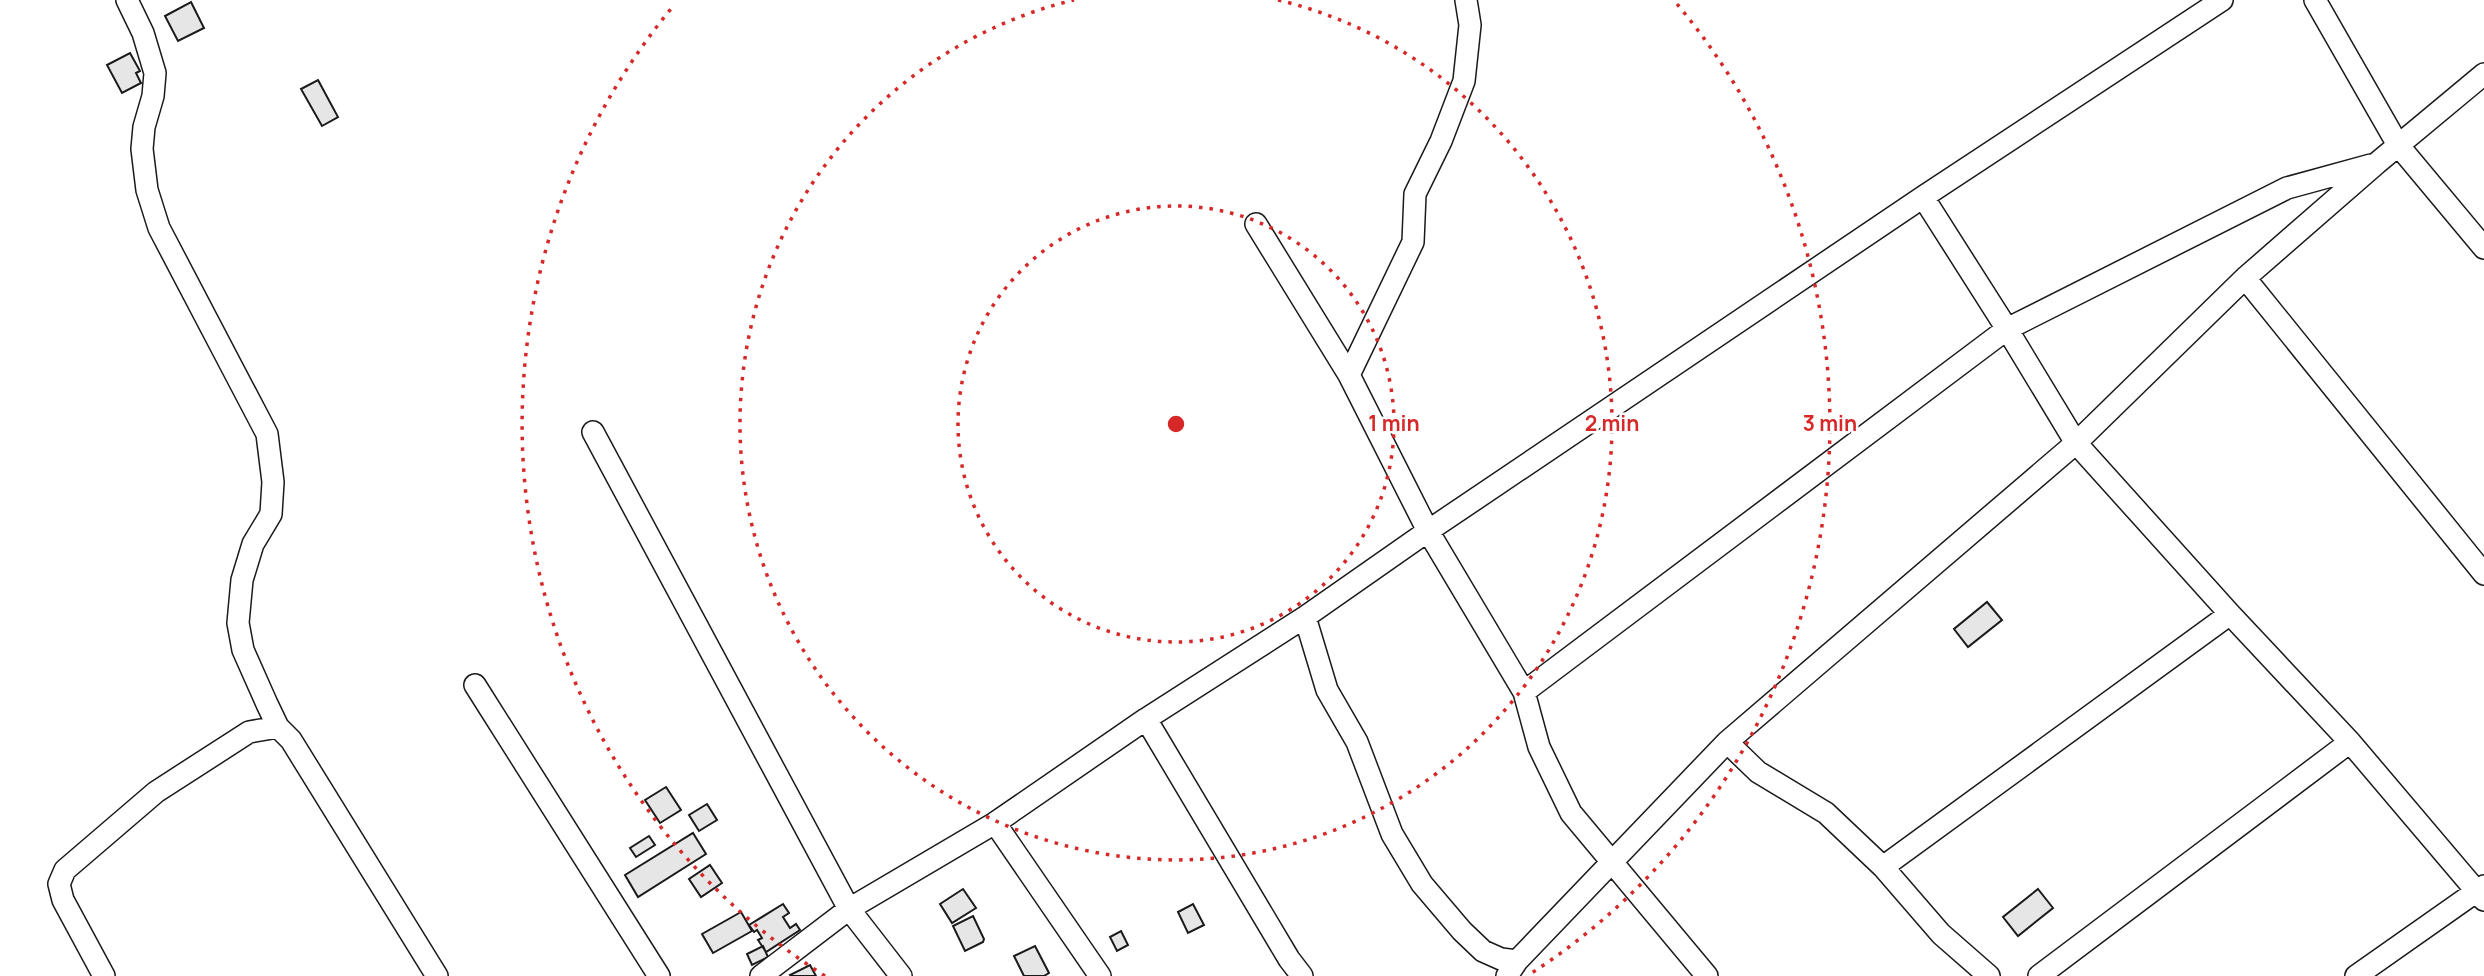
<svg xmlns="http://www.w3.org/2000/svg" width="2484" height="976" font-family="Manrope,sans-serif">
<style>
.building{fill:#e6e6e6;stroke:#1a1a1a;stroke-width:2}
.lines{fill:none;stroke-linecap:round;stroke-linejoin:round}
.minor-casing{stroke:#1a1a1a;stroke-width:24}
.minor{stroke:#fff;stroke-width:21}
.ring{fill:none;stroke:#d62828;stroke-width:3.5;stroke-dasharray:3.5 7}
.centre{fill:#d62828;stroke:#fff;stroke-width:3.5}
.ring-label{font-size:21px;text-anchor:middle;font-weight:bold;fill:#d62828;stroke:#fff;stroke-width:5;stroke-linejoin:round;paint-order:stroke}
</style>
<rect width="100%" height="100%" fill="#fff"/>
<path class="building" d="M191,2l13,26 -26,13 -13,-25z
M130,53l10,18 -4,2 5,10 -19,10 -15,-28z
M318,80l20,37 -16,9 -21,-37z
M1987,602l15,18 -34,27 -14,-18z
M666,787l15,23 -21,13 -15,-23z
M707,804l10,16 -18,11 -10,-16z
M693,833l13,21 -68,43 -13,-22z
M649,836l6,9 -19,12 -6,-9z
M710,865l12,18 -21,14 -12,-18z
M963,889l13,19 -24,15 -12,-19z
M2038,889l15,19 -35,28 -15,-19z
M783,904l6,9 -6,4 7,11 6,-4 4,6 -34,22 -8,-12 4,-2 -5,-8 -3,2 -5,-7z
M1193,904l11,21 -16,8 -10,-21z
M741,912l11,19 -39,22 -11,-19z
M973,916l11,23 -1,3 -18,9 -12,-25z
M1121,931l7,14 -11,6 -7,-14z
M763,946l5,11 -16,8 -5,-11z
M1035,946l14,27 -5,3h-20l-10,-20z
M810,965l6,11h-25l-1,-1z"/>
<g class="lines">
<defs>
<path id="minor" d="M127,0l16,33 12,40 -2,23 -9,31 -2,22 5,41 12,38 108,206 6,48 -2,32 -18,30 -11,36 -4,43 5,27 24,54 11,23 13,13 146,236
M2315,0l83,145 86,103
M2484,74l-107,89 -132,115 -169,165 154,171 120,128 134,158
M1256,224l93,151 79,156 96,161 15,55 32,66 136,163
M2245,278l239,296
M1349,375l64,-133 2,-48 26,-53 23,-60 6,-56 -4,-25
M593,432l256,477 52,67
M1305,617l22,73 30,52 35,92 30,50 40,47 21,20 18,8 16,2
M475,685l184,291
M1524,692l483,-363 280,-141 84,-23
M1146,719l143,240 13,17
M1727,742l31,30 68,41 57,54 58,67 48,42
M995,823l105,153
M1883,867l347,-253
M104,976l-41,-76 -4,-16 6,-14 91,-78 93,-60 29,-5
M761,976l88,-67 146,-86 151,-104 159,-102 123,-86 495,-334 299,-197
M1507,976l10,-15 210,-219 349,-299 -69,-114 -84,-132
M2039,976l311,-234
M2356,976l128,-90"/>
</defs>
<use href="#minor" class="minor-casing"/>
<use href="#minor" class="minor"/>
</g>
<g class="ring">
<circle cx="1176" cy="424" r="218"/>
<path d="M1278 0A436 436 0 1 1 1074 0"/>
<path d="M825 976A654 654 0 0 1 675 4M1677 4A654 654 0 0 1 1527 976"/>
</g>
<circle cx="1176" cy="424" r="10" class="centre"/>
<g class="ring-label">
<text x="1394" y="431">1 min</text>
<text x="1612" y="431">2 min</text>
<text x="1830" y="431">3 min</text>
</g>
</svg>
